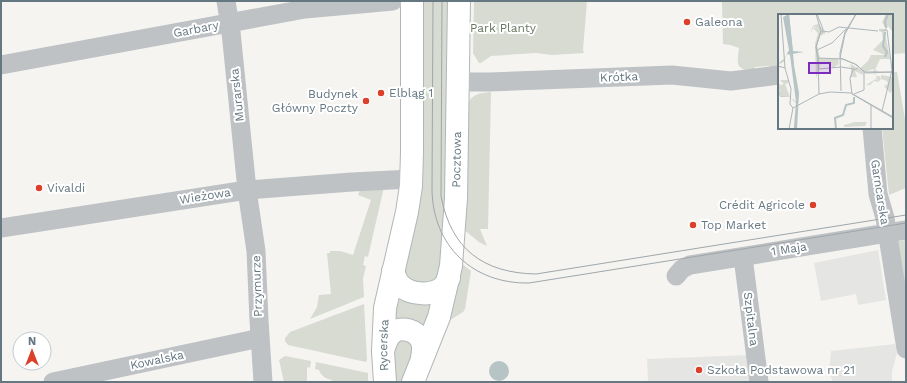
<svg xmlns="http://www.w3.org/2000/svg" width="907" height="383" font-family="'Work Sans',sans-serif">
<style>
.built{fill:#e5e6e4}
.green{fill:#d7dbd2}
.water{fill:#b6c4c6}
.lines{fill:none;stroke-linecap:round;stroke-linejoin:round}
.major-casing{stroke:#b1b6b9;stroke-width:24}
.minor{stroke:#bec2c5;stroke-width:19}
.major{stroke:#fff;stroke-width:22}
.tram{stroke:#9fa6aa;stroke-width:1}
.poi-dot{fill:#db412a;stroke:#fff;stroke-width:1.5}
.labels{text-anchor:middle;stroke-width:4;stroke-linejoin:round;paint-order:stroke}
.poi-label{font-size:12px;fill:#657781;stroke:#fff;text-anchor:start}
.park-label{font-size:12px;fill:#6a7863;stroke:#fff}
.street-label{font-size:12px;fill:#657781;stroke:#fff}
.inset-river{fill:none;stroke:#b6c4c6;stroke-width:2}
.inset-road{fill:none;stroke:#aeb7ba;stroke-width:1}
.view{fill:#7b2cbf;fill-opacity:0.15;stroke:#7b2cbf;stroke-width:2}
.inset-edge{fill:none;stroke:#657781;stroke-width:2}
</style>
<rect width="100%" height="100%" fill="#f5f4f1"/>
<path class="built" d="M878,250l8,50 -28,5 -2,-11 -35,7 -7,-38z
M895,344l2,9 -5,19v10h-59l-4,-10 2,-21z
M748,355l3,27h-103l-1,-23z"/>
<path class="green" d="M419,1h32l-4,215 -8,64 -21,7 -16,-14z
M474,1h113l-4,49 1,3 -32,2 -16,-2 -45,3 -10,7h-2l-6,-10z
M722,1h184v52l-14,1v-39h-113v56l-7,1 -3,-6 -14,1v3c-20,1 -18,-6 -16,-22l-9,-3 -7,-1z
M892,72h5l9,53v63l-17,7 -7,-67h10z
M491,92l-3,137h-8l7,17 -8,-4 -16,-13 4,-125c6,-10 12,-11 24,-12z
M384,187l-16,70 -3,-1 -2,9 3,1 -3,13 1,18 -54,22 7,-12 2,-12 12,-1 -4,-41h3v-2h10l13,4 18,-55 -13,-5 2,-5z
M906,240v57l-11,-55z
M461,263l10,8 -6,38 -2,3 -16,10z
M397,293l36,6 -8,31 -30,-4z
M364,304l3,56 -1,2 -78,-17 -3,-4v-3l5,-6z
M400,334l14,13 -10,35h-11l-1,-34z
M285,356l26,5 -1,7 -3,-1v14l-23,1 -5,-22z
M316,362l52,11v9h-36v-2c-6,-1 -11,-4 -13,-10l-4,-1z"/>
<path class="water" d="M489 371a10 10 0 1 1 20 0a10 10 0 1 1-20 0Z"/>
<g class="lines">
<defs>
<g id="major">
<path d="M393,271c2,6 3,10 7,14 10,10 34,12 44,1 2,-2 3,-5 5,-8"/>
<path d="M383,351c2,-6 3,-12 8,-17 9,-9 27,-4 31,8 2,5 1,10 0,16"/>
<path id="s1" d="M385,382l-2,-31 2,-43 22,-96 4,-26 1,-34v-151"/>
<path id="s2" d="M413,382l26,-65 12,-51 5,-68 3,-197"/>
</g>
</defs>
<use href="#major" class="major-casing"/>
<path class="minor" d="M226,1l5,31 16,158 9,61 3,69 4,62
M1,65l304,-56 88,-8
M458,82h31l183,-7 59,6 48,-6
M872,128l6,66 7,24 21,131
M1,228l246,-38 105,-8 59,-3
M743,257l16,125
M676,276l6,-7 8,-4 216,-35
M53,382l207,-44"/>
<use href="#major" class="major"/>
<path class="tram" d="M433,1l-1,189c1,56 41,94 97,93l377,-60
M442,1l-1,195c10,53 42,77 95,78l370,-59"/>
</g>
<g class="poi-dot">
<circle cx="687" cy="22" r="4"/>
<circle cx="381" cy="93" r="4"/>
<circle cx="366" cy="101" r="4"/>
<circle cx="39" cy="188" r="4"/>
<circle cx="813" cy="205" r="4"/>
<circle cx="693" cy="225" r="4"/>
<circle cx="699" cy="370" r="4"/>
</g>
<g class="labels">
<g class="poi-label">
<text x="695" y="26">Galeona</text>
<text x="389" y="97">Elbląg 1</text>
<text x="358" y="98" text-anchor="end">Budynek<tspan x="358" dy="14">Główny Poczty</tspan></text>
<text x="47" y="192">Vivaldi</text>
<text x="805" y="209" text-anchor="end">Crédit Agricole</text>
<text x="701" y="229">Top Market</text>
<text x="707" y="374">Szkoła Podstawowa nr 21</text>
</g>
<g class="park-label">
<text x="503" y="32">Park Planty</text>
</g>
<g class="street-label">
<text transform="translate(196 29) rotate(-11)" y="4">Garbary</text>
<text transform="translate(619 77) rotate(-2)" y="4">Krótka</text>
<text transform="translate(237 95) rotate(-96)" y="4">Murarska</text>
<text dy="4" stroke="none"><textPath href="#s2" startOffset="229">Pocztowa</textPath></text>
<text transform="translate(880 192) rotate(81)" y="4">Garncarska</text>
<text transform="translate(205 196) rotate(-9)" y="4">Wieżowa</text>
<text transform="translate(789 249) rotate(-9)" y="4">1 Maja</text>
<text transform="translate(257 286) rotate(-92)" y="4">Przymurze</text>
<text transform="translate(751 319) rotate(83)" y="4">Szpitalna</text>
<text dy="4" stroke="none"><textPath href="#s1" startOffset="37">Rycerska</textPath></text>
<text transform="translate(157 360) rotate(-12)" y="4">Kowalska</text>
</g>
</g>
<g transform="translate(778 14)">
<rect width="115" height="115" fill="#f5f4f1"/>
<path d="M108,0h7v18l-5,-6 -3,6 5,27h-10l-5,11 4,1 -4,1 1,4h3l2,3v-4l11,2v-5h1v18l-3,3 -6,-7h3l-3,-1 4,-1 -1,-3 -6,-2 -3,3 -4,-1 -4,4h-4l8,-5h4l-4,-1 3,-1 -3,-6 -10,1 10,-2 -1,-2 -11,4h1v2l-8,-4 2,6h-6v-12l-1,2h-1l2,-3 8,5 9,-8 3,-6h14l-12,-5 10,-10 -1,-8h-3l7,-3 -4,-7zM39,8l9,11 -6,3 -3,8 3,14h18l1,6 -6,4 -2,-2 -1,2v-3l-7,-3 -3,3 -4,14 -1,-35 3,-11 -5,-5 -2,6 1,-7 8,2 -8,-3 6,-2zM2,66h8l1,3 -4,1 5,13 -10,-1 -2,-15 2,4 4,-1zM77,108h12l-2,4 -21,1v-2z" fill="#d7dbd2"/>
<path d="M11,0l4,37 11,1 -12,2 7,39 -2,36h-3v-3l2,-23 -6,-6h-9l-2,-2 -1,-9 2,10 10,1 6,5 -6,-47 -3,-1 -4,8 -5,2 6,-5 5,-9 -6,-33z" fill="#b6c4c6"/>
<path class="inset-river" d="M10,0l5,50M108,14l-1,-6 3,-8M107,18l-2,14 4,6 -2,5M58,115l-1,-11 8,-3 3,-10 8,-2v-6"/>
<path class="inset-road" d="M3,0l4,54M38,0l5,17 -5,16 3,22 22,-2 13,2M39,0l6,15 -1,4M78,0l-11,20 -5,24 15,6 11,9 27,-1M101,16h8l5,40 -10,41M45,17l6,1 10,-5 39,4M39,36l15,-7 14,-14M40,44l25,1 14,6 7,7M0,52l7,2 6,21 -1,15 3,4M80,54l-5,2 -3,8 2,16 41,24M63,77l-1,-38 5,-21 11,-18M41,80l-1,-38 -2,-9 5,-16M76,80l10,-4v-18h29M93,91v24M11,115l4,-21 26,-14 11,-2 21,1 42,24"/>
<path class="view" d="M31,49h21v10h-21z"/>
<rect width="115" height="115" class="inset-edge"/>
</g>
<rect width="907" height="383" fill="none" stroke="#657781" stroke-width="4"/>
<g transform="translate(32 351)"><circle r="19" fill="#ffffff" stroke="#c1c9cd"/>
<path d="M0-3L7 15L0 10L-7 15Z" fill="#db412a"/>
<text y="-6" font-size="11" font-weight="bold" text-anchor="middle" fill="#657781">N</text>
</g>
</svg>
